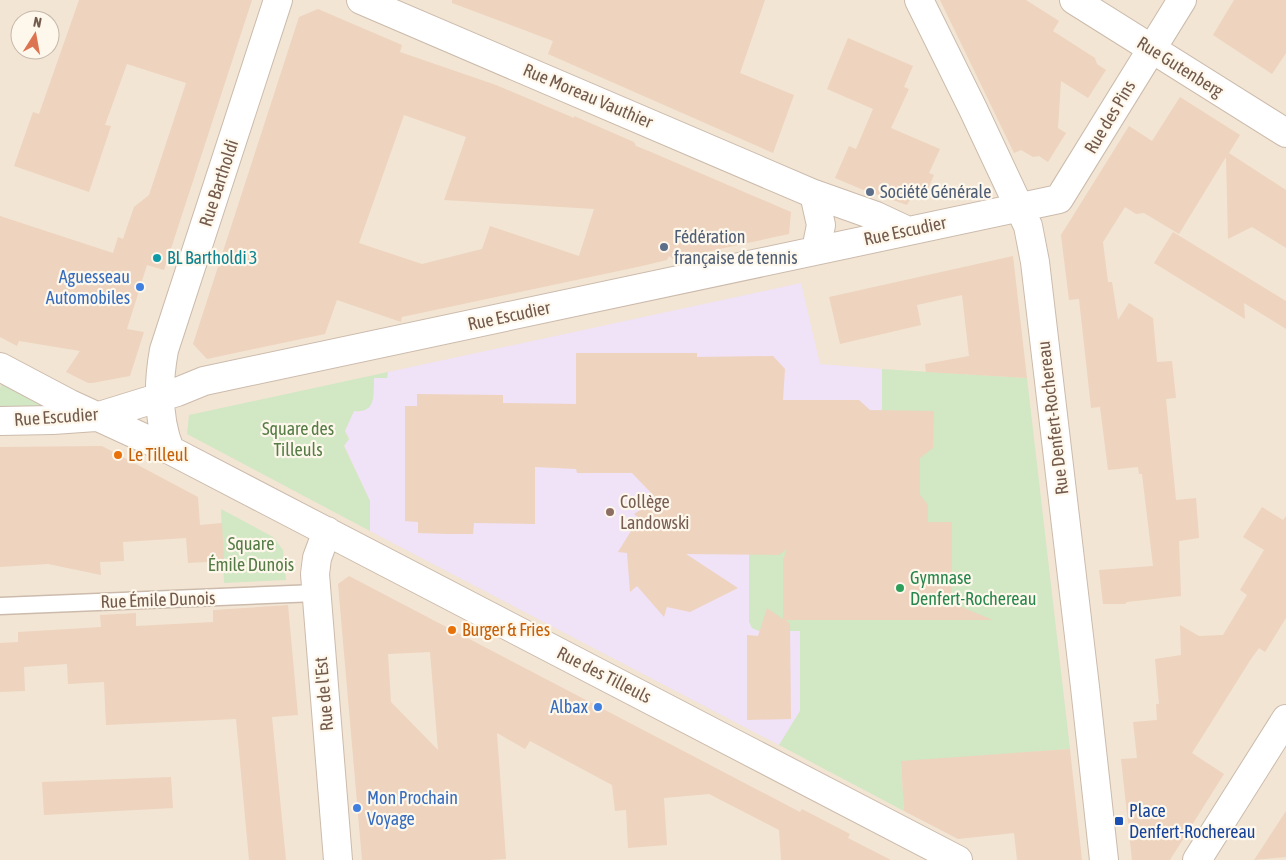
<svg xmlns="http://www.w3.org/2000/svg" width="1286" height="860" font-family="'Asap Condensed',sans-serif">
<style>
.residential{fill:#f2e5d4;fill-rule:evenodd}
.education{fill:#f0e2f7}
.green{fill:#d2e7c4}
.building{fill:#eed3be;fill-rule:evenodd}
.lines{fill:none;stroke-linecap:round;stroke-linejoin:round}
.lane-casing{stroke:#ccbbac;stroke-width:19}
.street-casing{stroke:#ccbbac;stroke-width:30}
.lane{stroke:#fff;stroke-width:16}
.street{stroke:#fff;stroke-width:28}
.service-dot{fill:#5c6f8a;stroke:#fef7eb;stroke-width:2}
.culture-dot{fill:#0f9aa8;stroke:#fef7eb;stroke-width:2}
.shop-dot{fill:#3f7fe0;stroke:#fef7eb;stroke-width:2}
.food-dot{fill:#e8710a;stroke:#fef7eb;stroke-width:2}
.education-dot{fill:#8d6e63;stroke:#fef7eb;stroke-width:2}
.leisure-dot{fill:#2e9e5b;stroke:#fef7eb;stroke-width:2}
.transit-dot{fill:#1a4fb4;stroke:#fef7eb;stroke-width:2}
.labels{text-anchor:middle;stroke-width:4.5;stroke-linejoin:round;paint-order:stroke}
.street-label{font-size:18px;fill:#725a4c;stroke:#fef7eb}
.service-label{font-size:18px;fill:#4e5e75;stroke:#fef7eb;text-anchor:start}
.culture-label{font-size:18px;fill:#0d838f;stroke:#fef7eb;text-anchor:start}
.shop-label{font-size:18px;fill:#366cbe;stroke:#fef7eb;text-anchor:end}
.park-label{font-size:18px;fill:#557c47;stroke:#fef7eb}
.food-label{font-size:18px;fill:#c56008;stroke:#fef7eb;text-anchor:start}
.education-label{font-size:18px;fill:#785e54;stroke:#fef7eb;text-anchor:start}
.leisure-label{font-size:18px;fill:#27864d;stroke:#fef7eb;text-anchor:start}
.transit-label{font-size:18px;fill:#164399;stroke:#fef7eb;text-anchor:start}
</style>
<rect width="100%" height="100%" fill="#fbf3e5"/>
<path class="residential" d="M0,0h1286v860h-1286zM20,20h30v30h-30z"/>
<path class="education" d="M801,283l19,81 62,5v41l-123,221h41v80l-21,34 -409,-214v-30l-26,-56 5,-6 -1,-3 -4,-5 10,-20 5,1 14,-13 1,-21h13l1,-6z"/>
<path class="green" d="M882,369l145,9 43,371 -169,13 3,49 -125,-66 21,-34v-80h-41l-7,-3 -3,-6v-67l133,-145z
M388,372l-1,6h-13c-1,17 3,35 -20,33l-9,20 4,8 -5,7 26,55v30l-183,-97 2,-19z
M2,380l50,27 -52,-1v-17z
M221,509l52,28 10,13 3,30 -62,3z"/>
<path class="building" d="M79,0h173l-88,270 -17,-5 -20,64 17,3 -14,44 -38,7h-4l-22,-11 14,-21 -61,-10 -2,5 -17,-9v-121l113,37 5,-16 5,2 11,-32 15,-12 37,-112 -59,-19 -22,61 6,1 -22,66 -75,-26 19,-54 6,2z
M452,0h313l-25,73 54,22 -21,58 -225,-99 5,-13 -101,-38z
M940,0h86l33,21 -6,10 42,27 2,6 9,6 -18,28 -27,-17 -3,47 8,5 -18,29 -9,-6 -6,1 -12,-7 -7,3z
M1234,0h52v53l-14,21 -59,-39z
M318,9l84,36 -2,7 96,33 78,33v-2l60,26 2,4 15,6 140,60 -2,22 -116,25 -4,-3 -2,4 -25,6 -240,51 -1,5 -64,-22 -12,34 -118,25 -14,-15 106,-327zM404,115l62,22 -22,63 150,9 -15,47 -89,-30 -8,23 -60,15 -63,-21z
M848,38l65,28 -9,21 5,2 -18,39 49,21 -11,24 5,2 -11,25 -11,-4 -5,9 -46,-16 -26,-11 14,-32 7,3 17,-40 -46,-20z
M1180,97l60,38 -11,18 57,37v58l-34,-21 -24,12 -2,-82 -47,77 -35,-21 -8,1 -11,-7 -22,35 5,40h4l6,38 11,-17 24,15 4,44 15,-1 4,37 -10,1 10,101 20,-2 3,40 -20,3 2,55 -54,6 -2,2h-22l-4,-34 54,-4 -11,-92h-3l-1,-7 -30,3 -8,-63 -9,1 -12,-109 -10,1 -8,-65 68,-109 23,15z
M1173,232l113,69v28l-42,-26 1,16 -91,-56z
M1013,256l14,122 -101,-6 -1,-8 44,-8 -7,-61 -45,10 4,20 -81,19 -11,-47z
M576,353h121v4l76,-1 12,13 -2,31h76l11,10 64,1 -1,37 -13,10v37l8,10v17h24v81l41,17h-207l4,4 1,95 -44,1v-85l11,1 9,-28 16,11v-59l4,-11 -8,6 -93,-1 52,34 -48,24 -23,-5 -3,10 -27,-31 -7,6 -3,-39 -9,-1 21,-34 -5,-4 23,-15 -25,-26h-55l-1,-4 -41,-2v57l-61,-1 -1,11h-25l-30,-1v-11l-13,-1v-115h12v-12l86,1v8l73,1z
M102,446l96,51 2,28 22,-2 2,38 -36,2 -2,-25 -63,4 1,19 -24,1 1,13 -53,-11 -48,3v-120z
M1262,507l21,13 3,-4v102l-21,34 -6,-4 -8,11 -59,94 32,21 -54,86h-38l-11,-101 16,-1 -4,-36 24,-2 -1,-16h3l-4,-45 26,-4 -1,-30 19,11 24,-1 24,-40 -7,-5 24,-40 -21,-13z
M349,576l451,236 2,-3 48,25 -2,4 43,22h-110l-2,-30 -70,-36 -45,4 3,47 -39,3 -2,-38 -11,1 -3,-26 -82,-44 -5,8 -28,-16 9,126 -17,1h-127l-24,-276zM430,652l8,98 -47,-48 -3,-48z
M288,605l10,110 -26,2 14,143h-37l-13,-141 -130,6 -2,-43 -36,2 -1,-20 -43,3 1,24 -25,1v-49l18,-1v-10l83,-5 -1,-12 36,-2v13l77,-4v-12z
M1070,749l12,111h-65l-3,-27 -56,6 -54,-28 -3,-50z
M171,777l2,31 -129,7 -2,-33z
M1286,811v46l-32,3z"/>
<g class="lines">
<defs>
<path id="lane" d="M0,606l316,-13"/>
<path id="street" d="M361,0l453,194 62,22 30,14
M919,0l54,109 55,117 7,36 50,425 19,173
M1074,0l212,133
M814,194l7,31 -5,25
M0,367l70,37 100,46 788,410
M0,421l53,-1 43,-3 81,-25 27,-11 855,-182 123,-199
M170,450c-13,-32 -12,-67 -6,-100l114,-350
M327,531l-10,27 -2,16 23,286
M1197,860l89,-141"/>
</defs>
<use href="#lane" class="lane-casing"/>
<use href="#street" class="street-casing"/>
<use href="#lane" class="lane"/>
<use href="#street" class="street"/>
</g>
<g class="service-dot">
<circle cx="870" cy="192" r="5"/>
<circle cx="664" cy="247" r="5"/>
</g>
<circle class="culture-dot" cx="157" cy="258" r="5"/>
<g class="shop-dot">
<circle cx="140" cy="287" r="5"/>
<circle cx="598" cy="707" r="5"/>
<circle cx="357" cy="808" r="5"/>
</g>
<g class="food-dot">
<circle cx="118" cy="455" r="5"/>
<circle cx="452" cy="630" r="5"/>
</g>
<circle class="education-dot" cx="610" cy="512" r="5"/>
<circle class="leisure-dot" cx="900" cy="588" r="5"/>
<rect class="transit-dot" x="1114" y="816" width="10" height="10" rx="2.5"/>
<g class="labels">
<g class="street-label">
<text transform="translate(1180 67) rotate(32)" y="6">Rue Gutenberg</text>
<text transform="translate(588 96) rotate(23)" y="6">Rue Moreau Vauthier</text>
<text transform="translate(1110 117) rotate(-59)" y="6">Rue des Pins</text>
<text transform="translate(219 183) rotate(-72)" y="6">Rue Bartholdi</text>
<text transform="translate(905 231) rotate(-12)" y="6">Rue Escudier</text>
<text transform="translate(509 316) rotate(-12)" y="6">Rue Escudier</text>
<text transform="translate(56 417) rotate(-4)" y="6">Rue Escudier</text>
<text transform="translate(1053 418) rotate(-97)" y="6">Rue Denfert-Rochereau</text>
<text transform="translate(158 600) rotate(-2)" y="6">Rue Émile Dunois</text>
<text transform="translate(604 675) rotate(27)" y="6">Rue des Tilleuls</text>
<text transform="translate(324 694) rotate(-95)" y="6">Rue de l'Est</text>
</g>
<g class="service-label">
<text x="880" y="198">Société Générale</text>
<text x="674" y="243">Fédération<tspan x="674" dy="21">française de tennis</tspan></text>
</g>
<g class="culture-label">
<text x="167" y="264">BL Bartholdi 3</text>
</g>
<g class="shop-label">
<text x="130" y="283">Aguesseau<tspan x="130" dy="21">Automobiles</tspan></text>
<text x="588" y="713">Albax</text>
<text x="367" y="804" text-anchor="start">Mon Prochain<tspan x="367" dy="21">Voyage</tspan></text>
</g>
<g class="park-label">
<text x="298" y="435">Square des<tspan x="298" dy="21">Tilleuls</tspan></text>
<text x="251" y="550">Square<tspan x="251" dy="21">Émile Dunois</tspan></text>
</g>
<g class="food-label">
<text x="128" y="461">Le Tilleul</text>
<text x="462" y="636">Burger &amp; Fries</text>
</g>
<g class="education-label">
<text x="620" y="508">Collège<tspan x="620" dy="21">Landowski</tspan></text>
</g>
<g class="leisure-label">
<text x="910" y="584">Gymnase<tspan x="910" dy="21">Denfert-Rochereau</tspan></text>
</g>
<g class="transit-label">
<text x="1129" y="817">Place<tspan x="1129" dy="21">Denfert-Rochereau</tspan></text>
</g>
</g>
<g transform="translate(35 35) rotate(11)"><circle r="24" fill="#fef7eb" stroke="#c6b8ab"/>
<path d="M0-4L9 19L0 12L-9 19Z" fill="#dd7451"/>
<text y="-8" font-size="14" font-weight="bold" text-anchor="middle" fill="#725a4c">N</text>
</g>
</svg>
